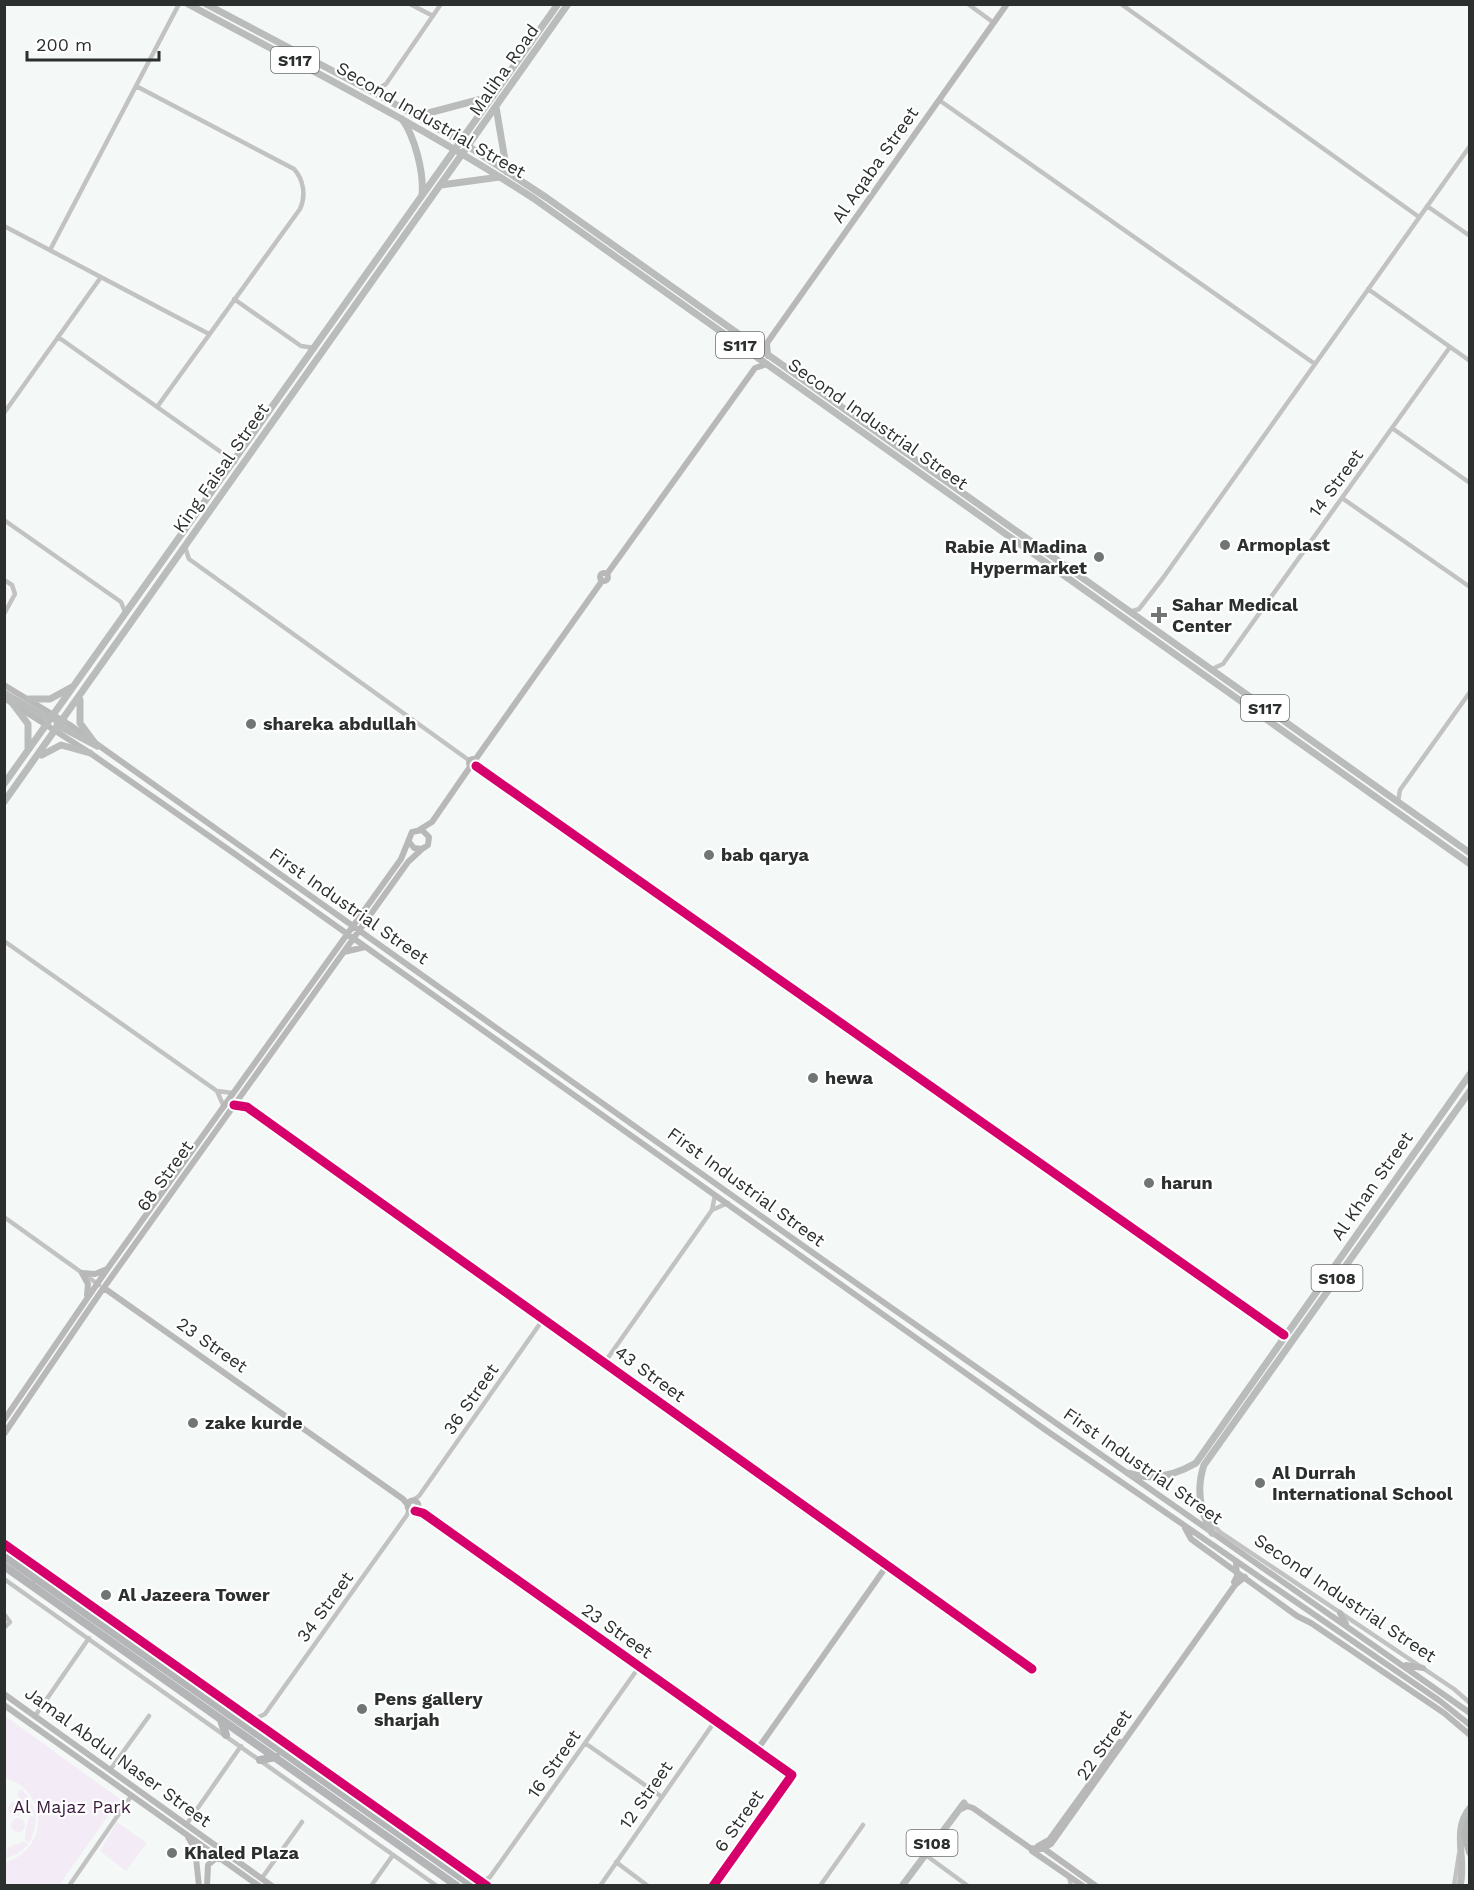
<svg xmlns="http://www.w3.org/2000/svg" width="1474" height="1890" font-family="'Work Sans',sans-serif">
<style>
.green{fill:#f3ebf5}
.lines{fill:none;stroke-linecap:round;stroke-linejoin:round}
.street{stroke:#c2c2c3;stroke-width:4.5}
.secondary{stroke:#b8b8b8;stroke-width:6}
.primary{stroke:#babbbb;stroke-width:7}
.highway{stroke:#b4b5b6;stroke-width:8}
.cycleway-casing{stroke:#fff;stroke-width:13}
.cycleway{stroke:#d6006c;stroke-width:9}
.poi-dot{fill:#717674;stroke:#fff;stroke-width:2}
.labels{text-anchor:middle;stroke-width:4.5;stroke-linejoin:round;paint-order:stroke}
.shield{fill:#fff;stroke:#6b6d6c;stroke-width:1.5}
.shield-label{font-size:16px;font-weight:bold;fill:#2b2f2d}
.street-label{font-size:18px;fill:#2b2f2d;stroke:#fff}
.poi-label{font-size:18px;font-weight:bold;fill:#2b2f2d;stroke:#fff;text-anchor:start}
.park-label{font-size:18px;fill:#3b1d3e;stroke:#fff}
</style>
<rect width="100%" height="100%" fill="#f4f9f7"/>
<path class="green" d="M5,1716l115,83 -61,86h-54v-23c44,-11 44,-72 0,-84z
M21,1789c16,15 19,34 8,54l-4,-3c0,-10 2,-15 5,-24l4,1v-5l-4,2c-7,-9 -9,-10 -13,-21z
M8 1809a7 7 0 1 1 14 0a7 7 0 1 1-14 0Z
M11 1825a7 7 0 1 1 14 0a7 7 0 1 1-14 0Z
M117,1822l30,21 -21,28 -26,-20z
M24,1841l4,4 -11,9 -12,5 2,-11z"/>
<g class="lines">
<path class="street" d="M410,4l23,12
M968,4l26,19
M1121,4l298,213
M136,86l158,83c10,11 12,27 6,40l-143,198
M373,92l13,-8 55,-80
M939,100l376,264
M1427,206l43,30
M4,226l205,108
M50,250l129,-246
M1368,289l102,72
M234,299l67,47 14,2
M58,337l177,125
M4,413l97,-136
M1392,428l78,55
M1342,498l128,89
M4,520l117,82 4,10
M185,547l4,12 281,202
M4,580l8,5 3,9 -11,20
M1130,612l9,-3 24,-31 307,-432
M1212,669l11,-5 227,-317
M476,766l808,569
M1398,802l2,-12 70,-98
M4,941l213,150 16,2
M217,1091l7,16
M712,1210l16,-7
M4,1217l95,68
M605,1362l107,-152 3,-15
M413,1500l6,-4 125,-178
M1207,1519l13,13 234,157 16,14
M4,1544l483,342
M4,1579l433,307
M4,1614l6,8 -6,6
M35,1716l54,-78
M253,1720l12,-6 142,-199 2,-6
M585,1743l77,54
M110,1770l39,-54
M186,1825l55,-79
M927,1856l41,30
M616,1862l32,24
M1069,1876l2,10
M262,1878l40,-56
M482,1882l8,-5 149,-210
M69,1886l63,-91
M371,1886l22,-31
M600,1886l115,-165
M820,1886l43,-61
M1454,1886l5,-32"/>
<path class="secondary" d="M768,356l-1,-13 240,-339
M600 577a4 4 0 1 1 8 0a4 4 0 1 1-8 0Z
M607,574l148,-206 12,-4
M4,685l66,40 746,530 654,458
M4,698l86,55 142,99 815,579 393,270 30,24
M469 763a4 4 0 1 1 8 0a4 4 0 1 1-8 0Z
M475,760l127,-179
M419,830l13,-8 38,-55
M344,952l21,-5
M234,1105l13,2 785,562
M82,1273l13,1 12,-5
M82,1273l6,11 -1,11
M104,1288l299,211 5,6
M4,1420l104,-152 293,-409 11,-27 10,-2 7,7 -1,8 -6,4 -8,-1 -4,-5
M4,1434l96,-141 308,-431 13,-12
M407.5 1506a5.5 5.5 0 1 1 11 0a5.5 5.5 0 1 1-11 0Z
M415,1511l8,2 369,262 -79,111
M1185,1528l6,11 106,77 14,7 133,90 26,22
M1234,1582l3,-6 -1,-13
M1340,1613l6,11
M1406,1665l17,3
M4,1694l268,192
M4,1705l255,181
M757,1750l131,-186
M961,1809l6,-3 6,2 57,40 11,1 10,-5 184,-259 10,-8
M188,1837l7,12 4,37
M1038,1846l11,-6 71,-98
M1043,1848l53,38
M1032,1851l51,35
M207,1886l1,-21 7,-6h7"/>
<path class="primary" d="M188,4c117,63 234,122 345,194l937,666
M206,4l180,95 82,47 79,52 923,655
M496,107l11,65
M417,116l76,-20
M402,119c13,18 22,54 20,75
M441,185l59,-8
M4,693l41,24 19,4
M29,699h21l22,-12
M80,700v23l17,23
M13,704l15,20v23
M57,725l40,21
M42,755l19,-10 29,8
M4,784l554,-780
M4,802l564,-798
M1128,1473c24,8 46,3 68,-10l274,-389
M1212,1533c-12,-21 -16,-44 -8,-68l266,-374
M902,1886l62,-83
M1460,1886c7,-27 -9,-55 10,-78"/>
<path class="highway" d="M4,1556l469,330
M4,1566l453,320
M35,1566l1,13
M183,1670l3,12
M221,1720l5,15
M260,1760l16,-3
M1470,1820l-5,15 5,17"/>
<defs>
<path id="cycleway" d="M476,766l808,569
M234,1105l13,2 785,562
M415,1511l8,2 369,262 -79,111
M4,1544l483,342"/>
</defs>
<use href="#cycleway" class="cycleway-casing"/>
<use href="#cycleway" class="cycleway"/>
</g>
<g class="poi-dot">
<circle cx="1225" cy="545" r="6"/>
<circle cx="1099" cy="557" r="6"/>
<path d="M1156 606h6v6h6v6h-6v6h-6v-6h-6v-6h6z"/>
<circle cx="251" cy="724" r="6"/>
<circle cx="709" cy="855" r="6"/>
<circle cx="813" cy="1078" r="6"/>
<circle cx="1149" cy="1183" r="6"/>
<circle cx="193" cy="1423" r="6"/>
<circle cx="1260" cy="1483" r="6"/>
<circle cx="106" cy="1595" r="6"/>
<circle cx="362" cy="1709" r="6"/>
<circle cx="172" cy="1853" r="6"/>
</g>
<g class="labels">
<g class="shield">
<rect x="271" y="47" width="48" height="26" rx="4.5"/>
<rect x="716" y="332" width="48" height="26" rx="4.5"/>
<rect x="1241" y="695" width="48" height="26" rx="4.5"/>
<rect x="1311.5" y="1265" width="51" height="26" rx="4.5"/>
<rect x="906.5" y="1830" width="51" height="26" rx="4.5"/>
</g>
<g class="shield-label">
<text x="295" y="66">S117</text>
<text x="740" y="351">S117</text>
<text x="1265" y="714">S117</text>
<text x="1337" y="1284">S108</text>
<text x="932" y="1849">S108</text>
</g>
<g class="street-label">
<text transform="translate(504 70) rotate(-55)" y="6">Maliha Road</text>
<text transform="translate(431 120) rotate(30)" y="6">Second Industrial Street</text>
<text transform="translate(875 165) rotate(-55)" y="6">Al Aqaba Street</text>
<text transform="translate(878 424) rotate(35)" y="6">Second Industrial Street</text>
<text transform="translate(221 468) rotate(-55)" y="6">King Faisal Street</text>
<text transform="translate(1336 483) rotate(-54)" y="6">14 Street</text>
<text transform="translate(349 906) rotate(35)" y="6">First Industrial Street</text>
<text transform="translate(165 1176) rotate(-54)" y="6">68 Street</text>
<text transform="translate(1372 1186) rotate(-55)" y="6">Al Khan Street</text>
<text transform="translate(746 1187) rotate(36)" y="6">First Industrial Street</text>
<text transform="translate(212 1345) rotate(35)" y="6">23 Street</text>
<text transform="translate(650 1374) rotate(36)" y="6">43 Street</text>
<text transform="translate(471 1399) rotate(-55)" y="6">36 Street</text>
<text transform="translate(1143 1466) rotate(35)" y="6">First Industrial Street</text>
<text transform="translate(1345 1598) rotate(34)" y="6">Second Industrial Street</text>
<text transform="translate(325 1607) rotate(-54)" y="6">34 Street</text>
<text transform="translate(617 1631) rotate(35)" y="6">23 Street</text>
<text transform="translate(1104 1745) rotate(-55)" y="6">22 Street</text>
<text transform="translate(118 1757) rotate(36)" y="6">Jamal Abdul Naser Street</text>
<text transform="translate(554 1764) rotate(-55)" y="6">16 Street</text>
<text transform="translate(646 1795) rotate(-55)" y="6">12 Street</text>
<text transform="translate(739 1821) rotate(-55)" y="6">6 Street</text>
</g>
<g class="poi-label">
<text x="1237" y="551">Armoplast</text>
<text x="1087" y="553" text-anchor="end">Rabie Al Madina<tspan x="1087" dy="21">Hypermarket</tspan></text>
<text x="1172" y="611">Sahar Medical<tspan x="1172" dy="21">Center</tspan></text>
<text x="263" y="730">shareka abdullah</text>
<text x="721" y="861">bab qarya</text>
<text x="825" y="1084">hewa</text>
<text x="1161" y="1189">harun</text>
<text x="205" y="1429">zake kurde</text>
<text x="1272" y="1479">Al Durrah<tspan x="1272" dy="21">International School</tspan></text>
<text x="118" y="1601">Al Jazeera Tower</text>
<text x="374" y="1705">Pens gallery<tspan x="374" dy="21">sharjah</tspan></text>
<text x="184" y="1859">Khaled Plaza</text>
</g>
<g class="park-label">
<text x="72" y="1813">Al Majaz Park</text>
</g>
</g>
<rect width="1474" height="1890" fill="none" stroke="#2b2f2d" stroke-width="12"/>
<path d="M27 51v9h132v-9" fill="none" stroke="#2b2f2d" stroke-width="3"/>
<text x="36" y="51" font-size="18" fill="#2b2f2d" stroke="#ffffff" stroke-width="4.5" paint-order="stroke">200 m</text>
</svg>
